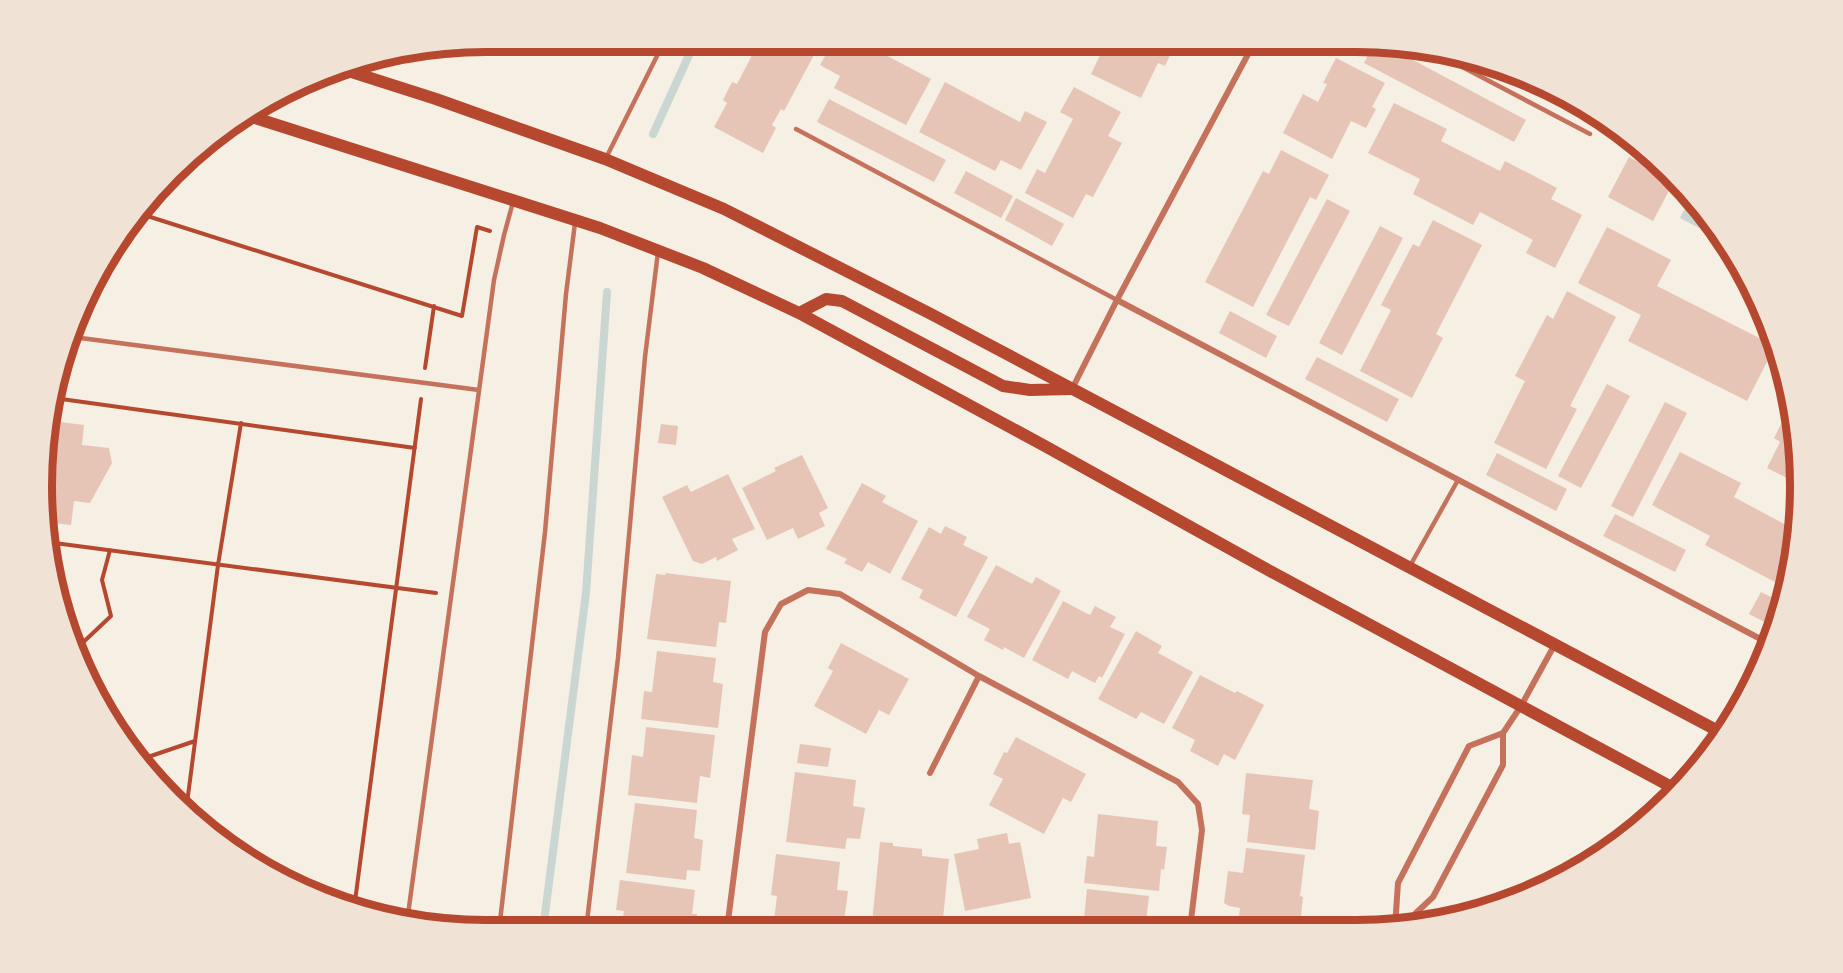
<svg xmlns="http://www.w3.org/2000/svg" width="1843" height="973" font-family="'Varela Round',sans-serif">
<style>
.water{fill:#c9d6d2}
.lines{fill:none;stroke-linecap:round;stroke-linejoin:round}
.stream{stroke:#c9d6d2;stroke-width:8}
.building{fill:#e6c5b7}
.path{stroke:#b5482f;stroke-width:4}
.service{stroke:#c5725c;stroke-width:4.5}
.minor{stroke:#c5725c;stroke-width:6}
.secondary{stroke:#b5482f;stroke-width:12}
.rim{fill:none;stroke:#b5482f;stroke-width:8}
</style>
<rect width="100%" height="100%" fill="#f6efe4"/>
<path class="water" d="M1692,195l17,24 -6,11 -23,-12z"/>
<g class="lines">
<path class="stream" d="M653,134l42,-92
M543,930l43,-337 21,-301"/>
</g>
<path class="building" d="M759,42h62l-37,69 -3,-2 -9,16 4,3 -13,25 -49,-26 13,-24 -4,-3 9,-18 5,2z
M833,42h28l70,37 -25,46 -72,-37 6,-12 -20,-11z
M1106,43h70l-11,23 -7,-3 -17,35 -50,-24z
M1374,43h7l145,77 -12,22 -150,-79z
M1336,58l49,25 -13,24 4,2 -10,19 -15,-7 -19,38 -49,-26 20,-39 15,8 9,-18 -4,-1z
M1512,72l22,9 10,3 -3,6 -30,-16z
M945,82l75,40 5,-11 22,11 -26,48 -20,-10 -6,11 -76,-39z
M1074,87l47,25 -13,24 14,7 -29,54 -7,-3 -13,24 -48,-25 12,-24 8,4 28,-54 -13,-7z
M829,99l117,61 -12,22 -117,-60z
M1394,103l53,26 -6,12 59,30 5,-10 52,27 -6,11 31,16 -27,53 -29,-15 7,-13 -53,-28 -7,13 -60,-31 7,-15 -52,-26z
M1281,150l48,25 -13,25 -6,-3 -57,110 -48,-25 58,-111 6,3z
M1629,157l45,24 -21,40 -45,-24z
M966,171l47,25 -12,22 -47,-25z
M1016,198l48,26 -12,22 -47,-26z
M1327,199l23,12 -61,115 -23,-11z
M1433,220l49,25 -46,89 7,4 -31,60 -52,-27 31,-61 -10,-5 32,-61 6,3z
M1380,226l23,12 -61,117 -23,-12z
M1607,227l64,33 -14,26 118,60 -28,55 -119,-60 13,-26 -63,-32z
M1751,284l7,16 4,9 -19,-10z
M1567,291l49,26 -46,89 7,3 -31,60 -52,-26 31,-62 -10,-5 32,-61 6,4z
M1230,311l47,25 -11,22 -47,-25z
M1317,357l82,42 -12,23 -82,-43z
M1607,384l23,12 -49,92 -23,-12z
M1665,402l22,11 -54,104 -22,-11z
M1791,404l6,25 2,55 -32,-16 13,-26 -6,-4z
M52,421l32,4 -2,20 27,3 3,15 -22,40 -16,-2 -3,24 -27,-3 -1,-6z
M661,424l17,2 -2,19 -18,-2z
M1680,452l61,31 -7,14 50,27 3,-5 12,6 -11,64 -83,-44 5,-9 -58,-31z
M1497,453l70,36 -11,22 -70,-36z
M802,455l26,53 -9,5 6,13 -27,13 -5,-11 -26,12 -25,-52 34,-17 -2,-3z
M728,474l27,55 -23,10 6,11 -21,11 -1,-4 -14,7 -9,-3 -31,-64 25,-12 4,7z
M862,483l24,13 -4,6 36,19 -28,53 -22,-12 -6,10 -18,-9 3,-4 -21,-10z
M1615,514l71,36 -11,22 -72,-36z
M945,526l22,11 -4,8 25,12 -32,60 -37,-19 4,-8 -22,-11 28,-52 12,7z
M996,565l36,19 4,-7 25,14 -37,67 -20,-11 -1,3 -19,-10 6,-11 -23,-12z
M665,573l66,8 -5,42 -7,-1 -3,25 -69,-8 9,-65 10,1z
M1761,592l24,12 -9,24 -27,-14z
M1063,601l27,14 5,-9 21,11 -6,10 15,7 -23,44 -3,-2 -4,7 -23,-12 -4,8 -36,-19z
M1136,631l26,15 -4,7 35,19 -29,52 -23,-12 -5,7 -38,-20z
M841,643l68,36 -20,36 -10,-5 -13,24 -52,-28 19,-35 -5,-3z
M657,651l59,7 -3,24 10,2 -5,44 -77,-9 3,-28 8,1z
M1200,675l35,18 2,-2 27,14 -29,55 -11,-6 -6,12 -28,-15 5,-11 -23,-12z
M646,727l69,8 -5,43 -10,-2 -3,27 -69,-8 4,-40 11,2z
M1016,737l70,37 -15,28 -8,-4 -19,36 -55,-29 14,-26 -10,-5 11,-22 3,1z
M800,744l31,4 -3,19 -31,-4z
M795,772l61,8 -3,26 12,2 -5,31 -13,-1 -2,11 -59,-7z
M1246,773l67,7 -4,29 10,2 -4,39 -68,-8 3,-27 -8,-1z
M635,803l62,7 -3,28 9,2 -3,31 -13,-1 -1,10 -60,-7z
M1098,814l60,7 -2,25 11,1 -3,23 -3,-1 -2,22 -75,-8 3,-27 7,1z
M1007,833l2,11 11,-2 11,56 -66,13 -11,-57 25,-5 -2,-10z
M880,842l13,1v3l29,3v7l27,3 -7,70 -70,-6z
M1246,848l59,7 -5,41 3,1 -3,28 -61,-8 1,-9 -11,-2 -5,-3 4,-32 15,2z
M776,854l64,8 -3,28 11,1 -5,38 -69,-8 3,-25 -6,-1z
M620,880l75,10 -3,24h5l-2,15 -74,1 3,-19 -8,-1z
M1087,889l62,7 -3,26 9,1 -1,5h-71z"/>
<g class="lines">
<path class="path" d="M141,214l321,102 15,-89 13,4
M425,368l9,-62
M54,398l361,50
M47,542l389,51
M75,650l36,-34 -9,-36 8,-30
M142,759l53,-18
M164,789l24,8
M186,811l32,-246 23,-142
M354,909l67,-510"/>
<path class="service" d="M1430,50l160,84
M796,129l321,171
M606,158l58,-116
M73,337l406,53
M1410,566l48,-86
M407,922l87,-642 10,-45 9,-33
M499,930l46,-398 21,-238 9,-71
M586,930l32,-272 27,-301 13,-105"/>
<path class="minor" d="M1117,300l653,344
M1072,389l45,-89 137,-257
M930,773l49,-97
M1395,927l3,-44 71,-137 34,-13
M1401,927l32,-30 70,-132v-32l18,-27 34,-62
M727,929l38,-297 16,-28 27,-14 32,4 139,82 199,106 20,22 4,26 -12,98"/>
<path class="secondary" d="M339,68l97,31 169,60 119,50 207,105 791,419
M249,116l351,112 103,40 96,45 244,132 227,126 409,220
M799,313l27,-14 16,2 161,85 27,4 40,-1"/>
</g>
<path d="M0 0H1843V973H0ZM486 52H1356A434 434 0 0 1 1790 486V486A434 434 0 0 1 1356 920H486A434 434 0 0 1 52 486V486A434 434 0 0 1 486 52Z" fill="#f1e2d6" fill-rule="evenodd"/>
<path class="rim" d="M486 52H1356A434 434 0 0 1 1790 486V486A434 434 0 0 1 1356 920H486A434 434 0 0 1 52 486V486A434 434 0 0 1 486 52Z"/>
</svg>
